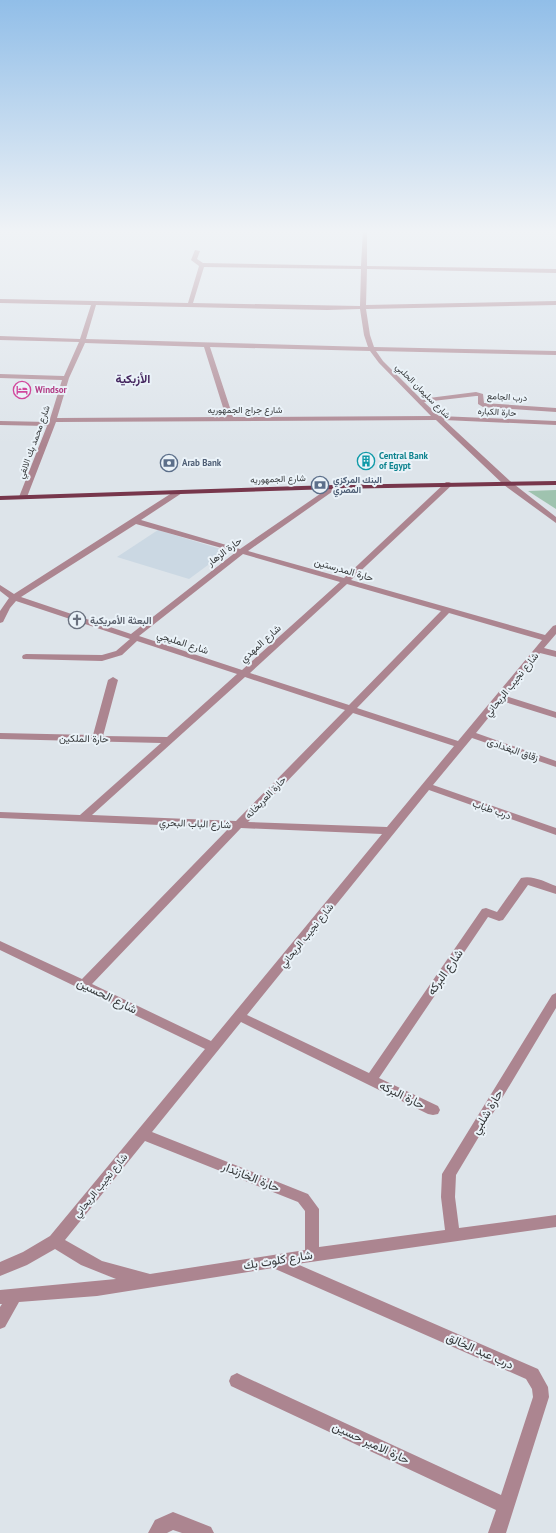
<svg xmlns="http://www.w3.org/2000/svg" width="556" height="1533" font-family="'PT Sans',Vazirmatn,sans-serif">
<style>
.built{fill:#cbd8e3}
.green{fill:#9fc3af}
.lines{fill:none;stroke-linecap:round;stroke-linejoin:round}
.minor{fill:#ac8590;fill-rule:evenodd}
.major{fill:#77374c;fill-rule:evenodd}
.labels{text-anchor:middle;stroke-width:4;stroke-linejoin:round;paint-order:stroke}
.far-hotel-label{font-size:9px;font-weight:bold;fill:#b23c85;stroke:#eaf2f8;text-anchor:start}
.far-street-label{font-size:9px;fill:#35383a;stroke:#eaf2f8}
.far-culture-label{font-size:9px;font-weight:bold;fill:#0d838f;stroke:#eaf2f8;text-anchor:start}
.far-service-label{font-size:9px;font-weight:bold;fill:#4e5e75;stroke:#eaf2f8;text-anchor:start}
.street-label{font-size:10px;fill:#35383a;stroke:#eaf2f8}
.worship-label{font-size:10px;font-weight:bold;fill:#5b616d;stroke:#eaf2f8;text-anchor:start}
.far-district-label{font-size:12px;font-weight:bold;fill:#44255e;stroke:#eaf2f8}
.near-street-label{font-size:12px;fill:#35383a;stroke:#eaf2f8}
</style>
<rect width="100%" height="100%" fill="#dde4ea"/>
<path class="built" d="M158,530l69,21 -38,28 -72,-22z"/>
<path class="green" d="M556,490v19l-28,-18z"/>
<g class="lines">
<path class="minor" d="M363,230h4v36l189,3v4l-189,-4 -1,36 190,-4v4l-190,4 4,26 4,12 182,4v4l-180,-4 7,10 38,38 55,-7 7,2 1,9 72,5v4l-73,-5 -5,-3v-8h-2l-52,6 15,14 117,5v4l-112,-5 66,61 46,36v6l-52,-38 -68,-65 -380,2 -29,75 -1,2h-6l-1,-2 28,-71 -47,-1v-4l49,1 13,-42 -62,-2v-4l64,2 15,-34 -79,-2v-4l80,3 11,-34 -91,-2v-4l188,4 11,-37 -8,-6 4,-10 5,1 -3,8 6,4 158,3zM204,267l157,2 -1,37 -167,-3zM96,305l231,5 33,-1 4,26 4,12 -282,-8zM85,343l119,4 22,70 -169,1 12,-40zM210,347l160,4 9,12 52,53 -198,1z
M446,482h3l4,2 -102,96 194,55 8,-9 3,-1v9l-12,14 12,3v6l-16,-4 -34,43 50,16v6l-54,-17 -26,32 80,28v6l-84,-29 -39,47 123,43v7l-127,-45 -182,225 122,58 113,-164 4,-1 11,4 24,-34c12,-3 24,4 35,8v8l-28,-9 -25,35 -4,1 -11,-4 -109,161 59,28 2,4 -2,4 -5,1 -5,-1 -187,-92 -89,110 156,62 11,15v38l126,-17 -4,-33 1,-23 110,-179 4,-2v15l-100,167 -1,22 4,31 97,-13v12l-259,37 241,105 10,18 1,10 -43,136h-18l8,-23 -265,-124 -2,-5 2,-5 6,-3 6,3 258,119 32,-98 -1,-8 -6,-10 -253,-111 -176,28 -78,6 -14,25 -5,2v-22l2,-3h-2v-14l116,-11 -35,-14 -26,-16 -28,16 -27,11v-14l23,-10 27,-16 155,-187 -205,-99v-9l82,38 147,-151 -229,-10v-6l80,3 81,-72 -161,-4v-6l93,2 15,-55 5,-3 5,3 -15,56 64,1 70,-63 -100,-33 -15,14 -20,6 -79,-2 -1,-2 1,-2 3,-1 76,1 14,-4 14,-12 -114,-38 -6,7 -7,14 -3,1v-12l9,-13 -9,-7v-6l14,9 161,-103h6l1,2 -41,27 99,29 93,-64h3v4l-88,62 96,27zM136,524l100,28 -105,82 -110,-37zM243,554l97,28 -98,88 -103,-34zM347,584l94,27 -92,94 -99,-32zM449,613l93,27 -84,101 -101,-33zM245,677l100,33 -109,111 -144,-6zM353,713l101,33 -67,81 -139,-5zM241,828l141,6 -171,207 -119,-57zM145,1141l153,61 7,9v39l-155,24 -48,-13 -37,-21z
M173,1512l38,15 3,6h-32l-9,-3 -6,3h-19l7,-13z"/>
<path class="major" d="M556,481v4l-223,4 -333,11v-4l333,-11z"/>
</g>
<linearGradient id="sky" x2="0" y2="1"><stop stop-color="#91bee8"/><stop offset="0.52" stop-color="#f0f3f6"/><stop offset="1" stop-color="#f0f3f6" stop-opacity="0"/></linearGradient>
<rect width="556" height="445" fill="url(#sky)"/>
<defs>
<symbol id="hotel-ring" viewBox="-11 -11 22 22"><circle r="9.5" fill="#eaf2f8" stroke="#d1479c" stroke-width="1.5"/><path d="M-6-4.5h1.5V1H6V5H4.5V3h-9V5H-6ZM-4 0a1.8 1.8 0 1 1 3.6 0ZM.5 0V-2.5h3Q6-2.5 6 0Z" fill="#d1479c"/></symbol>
<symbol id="building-ring" viewBox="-11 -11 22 22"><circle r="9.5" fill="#eaf2f8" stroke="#0f9aa8" stroke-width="1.5"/><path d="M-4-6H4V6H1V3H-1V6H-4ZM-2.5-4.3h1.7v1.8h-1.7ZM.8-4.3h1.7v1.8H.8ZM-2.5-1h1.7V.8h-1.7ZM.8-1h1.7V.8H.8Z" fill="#0f9aa8"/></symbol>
<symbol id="bank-ring" viewBox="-11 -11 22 22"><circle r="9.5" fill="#eaf2f8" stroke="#5c6f8a" stroke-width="1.5"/><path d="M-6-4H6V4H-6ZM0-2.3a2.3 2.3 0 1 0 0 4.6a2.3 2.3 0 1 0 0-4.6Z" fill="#5c6f8a"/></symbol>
<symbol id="church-ring" viewBox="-11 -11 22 22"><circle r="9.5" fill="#eaf2f8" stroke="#6b7280" stroke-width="1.5"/><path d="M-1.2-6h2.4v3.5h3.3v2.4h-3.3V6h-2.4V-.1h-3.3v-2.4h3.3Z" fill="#6b7280"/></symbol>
</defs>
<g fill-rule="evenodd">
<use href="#hotel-ring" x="12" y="380" width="20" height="20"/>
<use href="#building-ring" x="356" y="451" width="20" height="20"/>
<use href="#bank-ring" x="159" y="453" width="20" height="20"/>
<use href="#bank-ring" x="310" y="475" width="20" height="20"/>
<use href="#church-ring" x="67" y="610" width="20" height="20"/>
</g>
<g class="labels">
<g class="far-hotel-label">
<text x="35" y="393">Windsor</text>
</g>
<g class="far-street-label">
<text transform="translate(423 391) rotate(45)" y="3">شارع سليمان الحلبي</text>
<text transform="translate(507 397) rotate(3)" y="3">درب الجامع</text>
<text x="245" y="413">شارع جراج الجمهوريه</text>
<text transform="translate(497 412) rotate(3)" y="3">حارة الكباره</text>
<text transform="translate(34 442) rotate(-70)" y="3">شارع محمد بك الالفي</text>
<text transform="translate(278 479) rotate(-2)" y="3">شارع الجمهوريه</text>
</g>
<g class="far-culture-label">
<text x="379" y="459">Central Bank<tspan x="379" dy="10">of Egypt</tspan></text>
</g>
<g class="far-service-label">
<text x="182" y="466">Arab Bank</text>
<text x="333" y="483">البنك المركزي<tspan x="333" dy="10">المصري</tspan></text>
</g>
<g class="street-label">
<text transform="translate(224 551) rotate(-37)" y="4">حارة الزهار</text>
<text transform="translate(344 569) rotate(16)" y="4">حارة المدرستين</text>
<text transform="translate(183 642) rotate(18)" y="4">شارع المليجي</text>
<text transform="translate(260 643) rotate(-42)" y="4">شارع المهدي</text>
<text transform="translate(511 684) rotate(-51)" y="4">شارع نجيب الريحاني</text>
<text transform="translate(84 738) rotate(1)" y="4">حارة الملكين</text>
<text transform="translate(513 749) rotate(19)" y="4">زقاق البغدادى</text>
<text transform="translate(265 797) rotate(-46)" y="4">حارة العربخانه</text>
<text transform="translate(492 809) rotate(20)" y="4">درب طباب</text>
<text transform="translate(195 823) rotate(2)" y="4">شارع الباب البحري</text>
<text transform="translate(306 935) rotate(-51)" y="4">شارع نجيب الريحاني</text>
<text transform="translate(100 1185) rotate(-51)" y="4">شارع نجيب الريحاني</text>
</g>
<g class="worship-label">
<text x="90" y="624">البعثة الأمريكية</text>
</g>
<g class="far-district-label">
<text x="133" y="383">الأزبكية</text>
</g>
<g class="near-street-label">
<text transform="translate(445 972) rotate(-55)" y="4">شارع البركه</text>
<text transform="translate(107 996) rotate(26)" y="4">شارع الحسين</text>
<text transform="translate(402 1095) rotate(26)" y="4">حارة البركه</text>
<text transform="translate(487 1112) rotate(-59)" y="4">حارة شلبي</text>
<text transform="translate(251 1177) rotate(22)" y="4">حارة الخازندار</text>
<text transform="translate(278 1260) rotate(-9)" y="4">شارع كلوت بك</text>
<text transform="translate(480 1351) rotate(24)" y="4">درب عبد الخالق</text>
<text transform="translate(371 1443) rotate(25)" y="4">حارة الامير حسين</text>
</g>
</g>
</svg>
